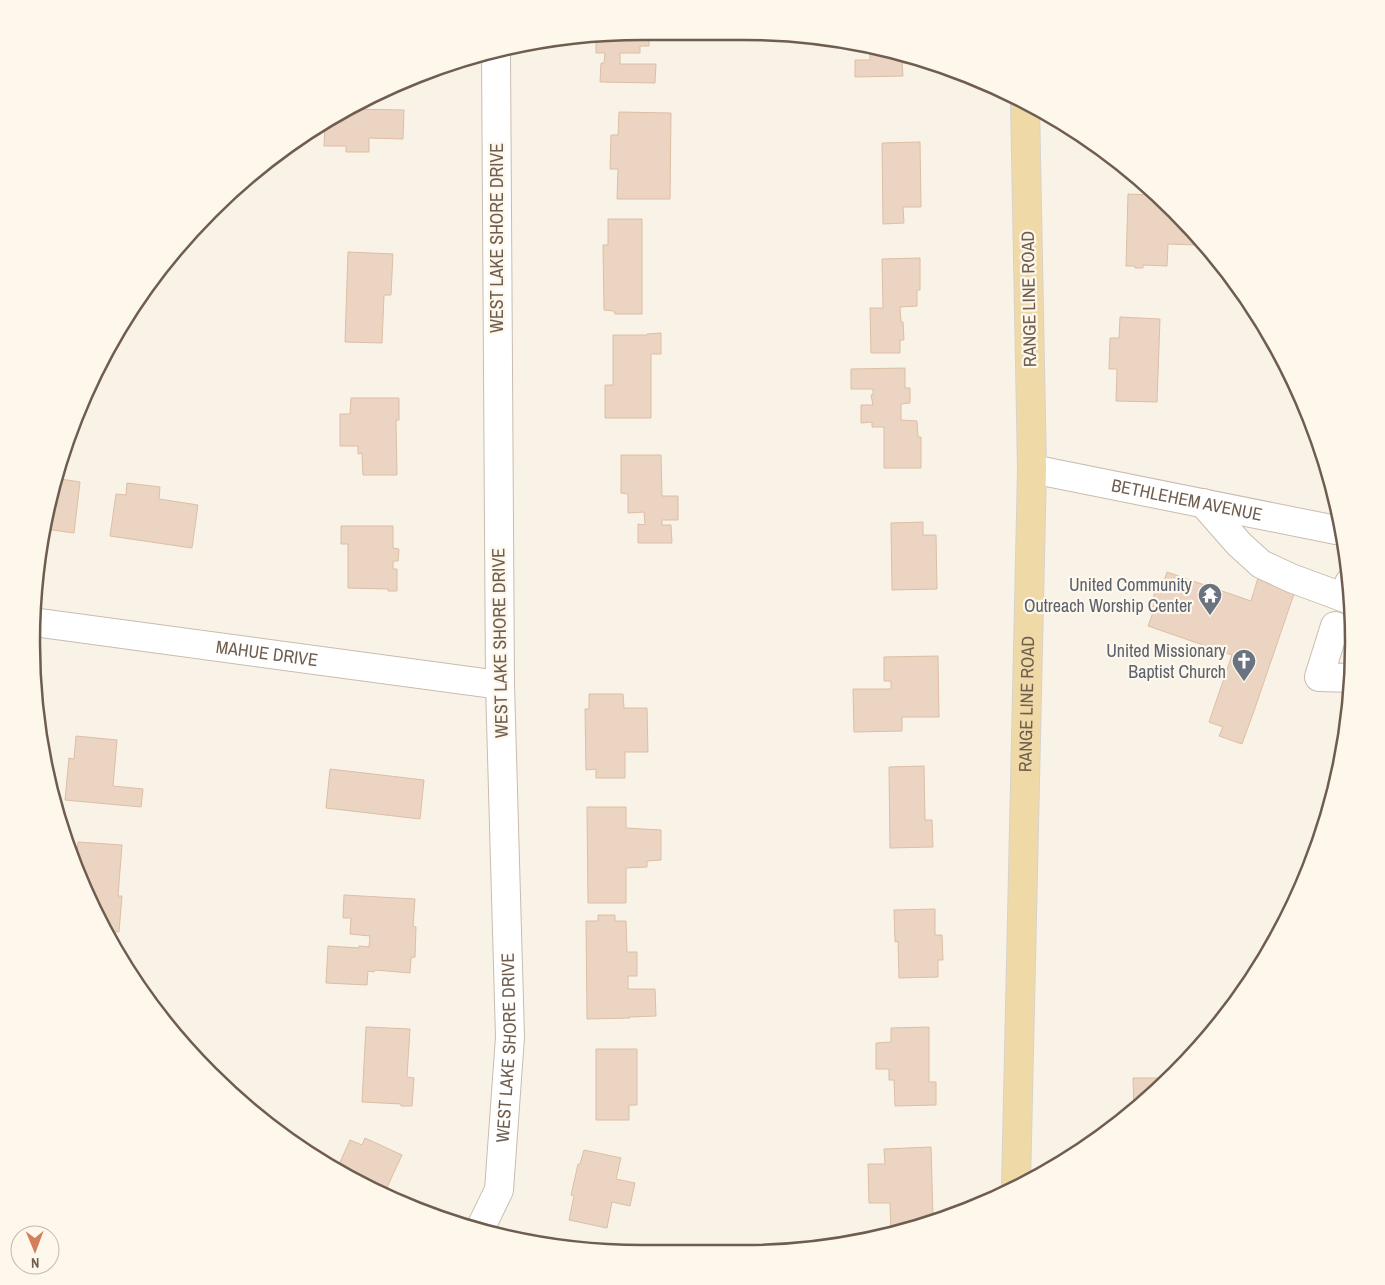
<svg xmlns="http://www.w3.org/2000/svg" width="1385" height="1285" font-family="'Archivo Narrow',sans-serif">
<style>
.building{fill:#ebd5c2;stroke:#dcbea4}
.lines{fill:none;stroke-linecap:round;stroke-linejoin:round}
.minor-casing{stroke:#c9bcae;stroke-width:30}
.major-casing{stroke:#d7d2ce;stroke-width:30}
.minor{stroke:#fff;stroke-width:28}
.major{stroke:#efdaa7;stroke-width:28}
.labels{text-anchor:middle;stroke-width:4.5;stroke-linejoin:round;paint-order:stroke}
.street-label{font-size:18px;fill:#6f5d4f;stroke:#fdf7ec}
.worship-label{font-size:18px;fill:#5b616d;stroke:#fdf7ec;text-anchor:end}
.rim{fill:none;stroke:#6f5d4f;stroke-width:2.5}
</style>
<rect width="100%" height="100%" fill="#f9f3e7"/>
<path class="building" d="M642,31h7v15h-9v7h-20v11h36l-1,19 -55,-1 1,-19h3l1,-10h-9v-17z
M870,47l30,5 17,6v5h-15l1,13 -48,1v-17h15z
M349,109l55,1 -1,29 -34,-1v14h-23v-6h-22l1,-22z
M619,112l52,1 -1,86h-53l1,-30h-8l1,-34h7z
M920,142l1,65h-18l1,16 -21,1 -1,-81z
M1128,194l26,1 18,17v1h2l21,20v12l-27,-1 -1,22 -24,-1v3h-8v-2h-9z
M608,219h34v95h-27l-1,-3 -10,-1 -1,-65h5z
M348,252l45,2 -2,41h-7l-2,48 -37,-1z
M920,258v32h-3v16l-17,1 1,15h2l1,18h-4v13h-29l-1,-45h13l-1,-49z
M1120,317l40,2 -3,83 -41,-1 1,-32h-8l1,-31h9z
M661,333v21h-10v64h-46v-33h8v-50h34v-1z
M905,368v20h5v15l-9,1v16l16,1 1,16h3v31h-37v-41h-12v-5l-11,1v-18h12l-2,-10h2v-6h-22v-20z
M351,398h48v22h-3l1,55h-34l-1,-22 -4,1v-8h-18v-32h10z
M621,455h40l1,41h16v24h-16v5h9l1,18h-34v-19l7,1 -1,-13 -16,1v-19l-7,-1z
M54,478l26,4 -6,51 -29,-4 7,-45z
M127,483l33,4 -1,12 39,6 -6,43 -82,-12 6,-42 10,1z
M923,522v13h13l1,54 -45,1 -1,-67z
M341,526h52v22l6,1 -1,12h-5v8h4v22h-9v-2l-40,-1v-44h-7z
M1167,572l84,29 7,-23 37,13 -40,117 -13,36 -23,-8 4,-9 -14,-5 23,-67 -84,-29 7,-19 -5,-1 6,-17 5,1z
M938,656l1,61h-37v14l-48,1 -1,-43h38v-8h-7v-24z
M589,694h34l1,14h23l1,44h-23v26h-29v-9l-10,1 -1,-61h4z
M76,736l41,4 -4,46 30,3 -2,18 -76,-7 4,-42 5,1z
M924,766l1,54h7l1,27 -43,1 -1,-81z
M330,769l94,11 -4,39 -94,-11z
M587,807h39v21l35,2v30l-14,1v6l-21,1v35h-38z
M78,842l44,3 -4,51h4l-3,36 -13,-1 -30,-65z
M344,895l71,4 -2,27 3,1 -1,30 -4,1 -1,15 -35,-3 -1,2 -6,-1 -1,14 -41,-2 2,-37 31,2v-2l10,1 1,-11 -20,-2 1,-16h-8z
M935,909v26h7l1,25h-5v17l-39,1 -1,-37 -3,1 -1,-32z
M598,915h17v6h11l1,31h10v24h-9v13h27l1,27 -27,1 1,1 -43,1 -1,-98h12z
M366,1027l44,2 -3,48 7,1 -2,28h-11v-2l-39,-2z
M929,1027v55h7v23l-41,1 -1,-26h-5v-11h-13v-26l15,-1v-14z
M596,1049h41v56h-8v15h-33z
M1133,1078h35l-22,24 -12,8z
M365,1138l37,17 -18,39 -47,-25 13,-29 12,5z
M931,1147l2,70h5v5l-47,10 -1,-29h-21l-1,-39h17l-1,-15z
M584,1150l37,8 -5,21 19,4 -5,23 -18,-4 -5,26 -38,-8 5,-24 -3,-1 7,-31h2z"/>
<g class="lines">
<defs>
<g id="minor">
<path id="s1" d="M1032,469l309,62"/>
<path d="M1203,503l36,41 22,20 30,14 54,20 4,-15"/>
<path id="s2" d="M33,622l467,63"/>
<path d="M1335,626l-16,51 33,1"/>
<path id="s3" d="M480,1229l19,-39 11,-153 -10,-352 -4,-633"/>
</g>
<g id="major">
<path id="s4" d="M1016,1186l16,-717 -7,-367"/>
</g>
</defs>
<use href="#minor" class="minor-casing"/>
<use href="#major" class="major-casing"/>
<use href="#minor" class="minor"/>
<use href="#major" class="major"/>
</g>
<defs>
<symbol id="temple-pin" viewBox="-11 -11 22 30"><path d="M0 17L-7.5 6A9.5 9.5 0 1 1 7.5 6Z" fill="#6b7280" stroke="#fdf7ec"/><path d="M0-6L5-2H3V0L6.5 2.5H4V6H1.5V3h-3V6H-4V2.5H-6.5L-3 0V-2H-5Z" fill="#fff"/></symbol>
<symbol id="church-pin" viewBox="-11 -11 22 30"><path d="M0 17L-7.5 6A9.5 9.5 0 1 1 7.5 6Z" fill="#6b7280" stroke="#fdf7ec"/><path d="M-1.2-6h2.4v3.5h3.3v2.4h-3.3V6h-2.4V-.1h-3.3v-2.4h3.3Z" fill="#fff"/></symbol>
</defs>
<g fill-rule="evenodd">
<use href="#temple-pin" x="1196" y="581" width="28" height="38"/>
<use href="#church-pin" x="1230" y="647" width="28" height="38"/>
</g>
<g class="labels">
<g class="street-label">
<text transform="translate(497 238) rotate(-90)" y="6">WEST LAKE SHORE DRIVE</text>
<text transform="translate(1029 299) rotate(-91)" y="6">RANGE LINE ROAD</text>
<text dy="6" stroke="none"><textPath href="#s1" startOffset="158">BETHLEHEM AVENUE</textPath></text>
<text transform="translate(500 643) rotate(-91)" y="6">WEST LAKE SHORE DRIVE</text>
<text dy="6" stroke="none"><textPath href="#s2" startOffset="236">MAHUE DRIVE</textPath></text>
<text dy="6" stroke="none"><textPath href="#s4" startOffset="482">RANGE LINE ROAD</textPath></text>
<text dy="6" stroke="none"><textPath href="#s3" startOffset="186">WEST LAKE SHORE DRIVE</textPath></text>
</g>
<g class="worship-label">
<text x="1192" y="591">United Community<tspan x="1192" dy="21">Outreach Worship Center</tspan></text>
<text x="1226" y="657">United Missionary<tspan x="1226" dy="21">Baptist Church</tspan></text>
</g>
</g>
<path d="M0 0H1385V1285H0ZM642 40H743A602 602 0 0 1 1345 642V643A602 602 0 0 1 743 1245H642A602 602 0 0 1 40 643V642A602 602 0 0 1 642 40Z" fill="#fdf7ec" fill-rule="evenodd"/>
<path class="rim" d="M642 40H743A602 602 0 0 1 1345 642V643A602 602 0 0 1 743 1245H642A602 602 0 0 1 40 643V642A602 602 0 0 1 642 40Z"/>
<g transform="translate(35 1250) rotate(179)"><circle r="24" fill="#fdf7ec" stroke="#c4b9ad"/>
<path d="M0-4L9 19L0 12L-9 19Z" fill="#d37f5c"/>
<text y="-8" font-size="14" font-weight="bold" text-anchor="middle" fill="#6f5d4f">N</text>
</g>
</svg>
